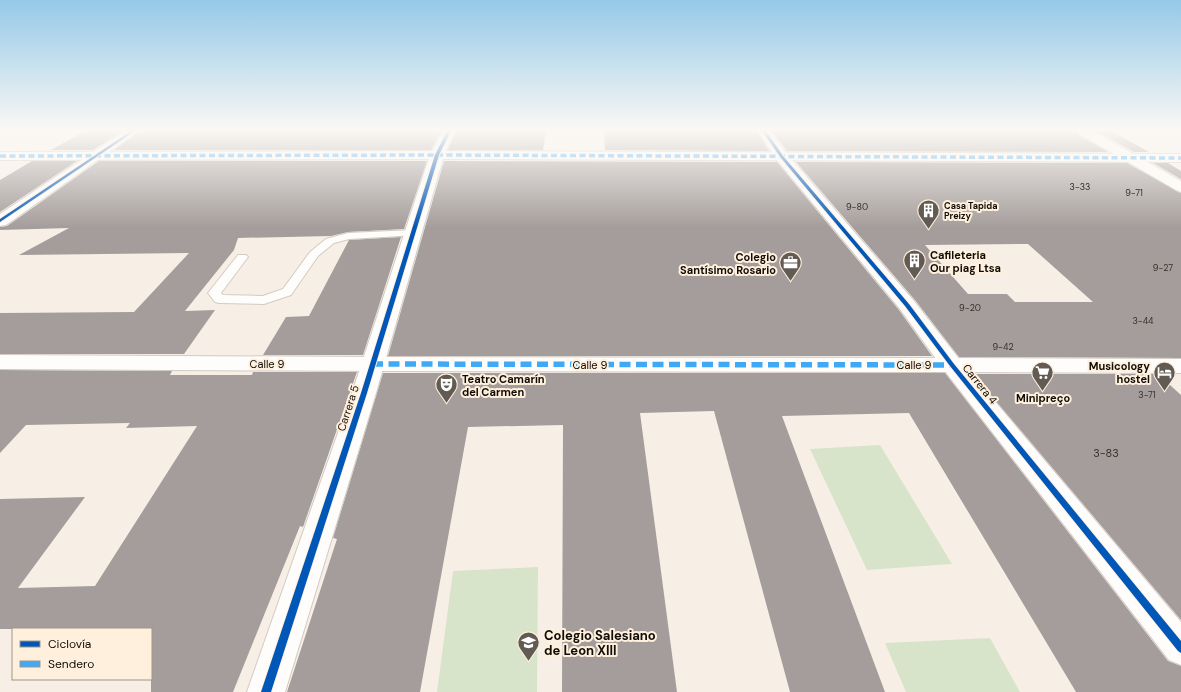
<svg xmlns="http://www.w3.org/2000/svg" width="1181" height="692" font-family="'DM Sans',sans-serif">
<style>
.green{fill:#d8e4ca}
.building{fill:#a49d9b;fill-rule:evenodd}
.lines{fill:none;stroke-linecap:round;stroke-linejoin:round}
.service-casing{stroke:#d1cbc3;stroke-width:2}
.pedestrian-casing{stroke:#d1cbc3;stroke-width:2}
.minor-casing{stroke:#d1cbc3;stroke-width:2}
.tertiary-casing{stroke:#d1cbc3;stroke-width:2}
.service{fill:#fefdfb;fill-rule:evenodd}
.pedestrian{fill:#fefdfb;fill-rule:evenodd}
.minor{fill:#fefdfb;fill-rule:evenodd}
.tertiary{fill:#fefdfb;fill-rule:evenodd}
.quiet-far1{stroke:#3fa9f5;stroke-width:3.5;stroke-dasharray:6 3.5;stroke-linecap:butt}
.quiet{stroke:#3fa9f5;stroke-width:5.5;stroke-dasharray:11 5.5;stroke-linecap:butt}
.cycleway-casing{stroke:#fff0de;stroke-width:2}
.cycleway{fill:#0057b8;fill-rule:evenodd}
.labels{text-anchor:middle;stroke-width:4;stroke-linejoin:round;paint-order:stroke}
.number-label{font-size:9px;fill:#36302b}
.far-poi-label{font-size:9px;font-weight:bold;fill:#110c06;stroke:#fff0de;text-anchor:start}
.poi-label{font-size:11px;font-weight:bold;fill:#110c06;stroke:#fff0de;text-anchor:start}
.street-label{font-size:11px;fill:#110c06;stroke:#fff0de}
.near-number-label{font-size:11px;fill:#36302b}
.near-poi-label{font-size:13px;font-weight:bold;fill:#110c06;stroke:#fff0de;text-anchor:start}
</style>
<rect width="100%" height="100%" fill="#f7efe6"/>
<path class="green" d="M880,445l72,119 -85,6 -57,-121z
M538,567l-1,125h-100l16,-121z
M990,638l30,54h-114l-21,-49z"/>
<path class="building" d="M85,131h38l-30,19h-42z
M140,131h301l-10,19h-317z
M456,131h90l-3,19h-95z
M604,131h153l12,20 -164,-1z
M772,131h305l2,4 29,17 -321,-1z
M1096,131h16l37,21h-15z
M32,161h45l-77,51v-32z
M99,161h328l-23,68 -56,3 -17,4 -93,2 -4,12 -49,61 30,-1 -31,44h-184v-41l134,-1 55,-59 -170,2 50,-27 -69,2v-3l7,-1z
M444,161l333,1 122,148 33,46h-544z
M796,162l331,1 54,30v165l-222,-1 -44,-57zM1028,244l65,58h-78l-8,-8h-39l-43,-49z
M1153,163h15l13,8v8z
M401,237l-38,118h-100l23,-38 23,-1 40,-76z
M0,370l172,1 -2,4h82l1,-3h104l-54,155 -3,-1 -67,166h-82v-63h-151v-130l85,-2 -67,91 77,-2 102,-160 -71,2 4,-5 -104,2 -26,28z
M383,373h562l223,288 13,5v26h-105l-167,-279 -127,3 103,276h-95l-76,-281 -74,2 37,279h-115l1,-267 -95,2 -48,265h-133l50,-153 -4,-1z
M973,374h185l23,21v225z"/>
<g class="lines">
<defs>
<path id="service" d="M413,230l5,3 -1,2 -68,4 -15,4 -16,13 -27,39 -27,9 -45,-1 -4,-1 -7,-9 30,-38h8l2,2 -27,36 2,2 40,1 20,-7 27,-37 16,-13 22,-6z"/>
<path id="pedestrian" d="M437,151l744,3v8l-744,-3 -437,1v-8z
M372,357l580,1 8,2 3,5 -3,5 -8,2 -580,-1 -8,-2 -3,-5 3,-5z"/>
<path id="minor" d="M125,131h14l-133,94 -6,1v-12z
M1078,131h15l88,50v11l-5,-2 -96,-56z
M0,355l372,2 8,2 3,5 -3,5 -8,2 -372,-2z
M952,358l229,1v14l-229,-1 -8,-2 -3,-5 3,-5z"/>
<path id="tertiary" d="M443,131h12l-11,24 -68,238 -91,299h-38l105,-299 78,-238z
M758,131h12l17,23 127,147 46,59 221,262v43l-12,-5 -225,-290 -44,-61 -123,-149z"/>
</defs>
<use href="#service" class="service-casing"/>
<use href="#pedestrian" class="pedestrian-casing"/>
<use href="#minor" class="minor-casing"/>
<use href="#tertiary" class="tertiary-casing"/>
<use href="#service" class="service"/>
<use href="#pedestrian" class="pedestrian"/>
<use href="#minor" class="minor"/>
<use href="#tertiary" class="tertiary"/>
<path class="quiet-far1" d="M0,156l437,-1 744,3"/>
<path class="quiet" d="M372,364l580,1"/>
<defs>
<path id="cycleway" d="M131,131h4l-135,91v-3z
M447,131h4l-12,24 -72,238 -96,299h-10l100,-299 74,-238z
M762,131h4l17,25 126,148 45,60 227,277v12l-3,-2 -228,-285 -45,-60 -124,-148z"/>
</defs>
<use href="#cycleway" class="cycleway-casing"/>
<use href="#cycleway" class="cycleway"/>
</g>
<linearGradient id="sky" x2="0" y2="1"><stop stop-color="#95c9e8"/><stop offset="0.57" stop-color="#fbf8f4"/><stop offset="1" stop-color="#fbf8f4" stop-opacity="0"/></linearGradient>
<rect width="1181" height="228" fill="url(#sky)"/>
<defs>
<symbol id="building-pin" viewBox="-11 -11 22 30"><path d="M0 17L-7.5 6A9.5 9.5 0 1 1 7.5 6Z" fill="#625b54" stroke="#fff0de"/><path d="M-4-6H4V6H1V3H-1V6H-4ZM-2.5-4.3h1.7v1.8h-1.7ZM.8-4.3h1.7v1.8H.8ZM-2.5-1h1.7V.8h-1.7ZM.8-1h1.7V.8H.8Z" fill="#fff"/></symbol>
<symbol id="office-pin" viewBox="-11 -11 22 30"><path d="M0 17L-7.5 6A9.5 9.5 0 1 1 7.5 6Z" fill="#625b54" stroke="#fff0de"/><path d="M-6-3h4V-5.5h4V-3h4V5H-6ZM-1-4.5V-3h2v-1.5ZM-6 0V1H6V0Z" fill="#fff"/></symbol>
<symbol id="supermarket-pin" viewBox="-11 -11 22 30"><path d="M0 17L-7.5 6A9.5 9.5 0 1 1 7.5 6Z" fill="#625b54" stroke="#fff0de"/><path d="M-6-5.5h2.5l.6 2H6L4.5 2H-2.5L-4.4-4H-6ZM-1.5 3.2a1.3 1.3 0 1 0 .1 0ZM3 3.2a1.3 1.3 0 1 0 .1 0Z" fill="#fff"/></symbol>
<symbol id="hotel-pin" viewBox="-11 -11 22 30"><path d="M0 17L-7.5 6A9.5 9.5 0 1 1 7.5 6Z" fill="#625b54" stroke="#fff0de"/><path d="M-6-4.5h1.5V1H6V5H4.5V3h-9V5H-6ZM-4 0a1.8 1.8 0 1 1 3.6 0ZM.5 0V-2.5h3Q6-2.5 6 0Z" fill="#fff"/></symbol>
<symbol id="theatre-pin" viewBox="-11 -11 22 30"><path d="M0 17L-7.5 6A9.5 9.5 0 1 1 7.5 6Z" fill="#625b54" stroke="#fff0de"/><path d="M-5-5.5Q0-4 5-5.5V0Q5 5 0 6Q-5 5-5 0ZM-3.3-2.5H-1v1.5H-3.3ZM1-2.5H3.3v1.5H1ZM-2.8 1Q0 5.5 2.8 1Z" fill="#fff"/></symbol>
<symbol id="school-pin" viewBox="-11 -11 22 30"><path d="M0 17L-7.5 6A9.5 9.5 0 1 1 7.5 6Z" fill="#625b54" stroke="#fff0de"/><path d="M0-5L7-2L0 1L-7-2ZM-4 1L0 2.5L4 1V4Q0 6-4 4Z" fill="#fff"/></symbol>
</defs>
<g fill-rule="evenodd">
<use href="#building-pin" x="916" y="198" width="25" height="34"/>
<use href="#building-pin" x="902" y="248" width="25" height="34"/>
<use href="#office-pin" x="778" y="250" width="25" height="34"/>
<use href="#supermarket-pin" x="1030" y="360" width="25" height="34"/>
<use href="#hotel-pin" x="1152" y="360" width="25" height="34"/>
<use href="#theatre-pin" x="434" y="372" width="25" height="34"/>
<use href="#school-pin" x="516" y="630" width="25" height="34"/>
</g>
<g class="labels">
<g class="number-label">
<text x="1080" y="190">3-33</text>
<text x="1134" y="196">9-71</text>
<text x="857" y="210">9-80</text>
<text x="1163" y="271">9-27</text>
<text x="970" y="311">9-20</text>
<text x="1143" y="324">3-44</text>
<text x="1003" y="350">9-42</text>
<text x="1147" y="398">3-71</text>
</g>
<g class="far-poi-label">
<text x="944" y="209">Casa Tapida<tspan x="944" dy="10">Preizy</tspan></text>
</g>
<g class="poi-label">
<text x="930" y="259">Cafileteria<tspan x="930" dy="13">Our piag Ltsa</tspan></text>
<text x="776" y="261" text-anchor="end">Colegio<tspan x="776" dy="13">Santísimo Rosario</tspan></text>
<text x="1150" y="370" text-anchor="end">Musicology<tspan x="1150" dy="13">hostel</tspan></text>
<text x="462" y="383">Teatro Camarín<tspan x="462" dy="13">del Carmen</tspan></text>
<text x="1043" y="402" text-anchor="middle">Minipreço</text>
</g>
<g class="street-label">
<text x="267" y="368">Calle 9</text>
<text x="590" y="369">Calle 9</text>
<text x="914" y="369">Calle 9</text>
<text transform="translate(980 384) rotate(51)" y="4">Carrera 4</text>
<text transform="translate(348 408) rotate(-72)" y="4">Carrera 5</text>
</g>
<g class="near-number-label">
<text x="1106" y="457">3-83</text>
</g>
<g class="near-poi-label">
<text x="544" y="640">Colegio Salesiano<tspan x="544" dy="15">de Leon XIII</tspan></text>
</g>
</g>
<rect x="12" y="628" width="140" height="52" fill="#fff0de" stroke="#a09588"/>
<rect x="20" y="641" width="20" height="6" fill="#0057b8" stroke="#a09588"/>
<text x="48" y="648" font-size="12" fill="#110c06">Ciclovía</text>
<rect x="20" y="661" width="20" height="6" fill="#3fa9f5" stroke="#a09588"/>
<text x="48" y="668" font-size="12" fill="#110c06">Sendero</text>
</svg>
